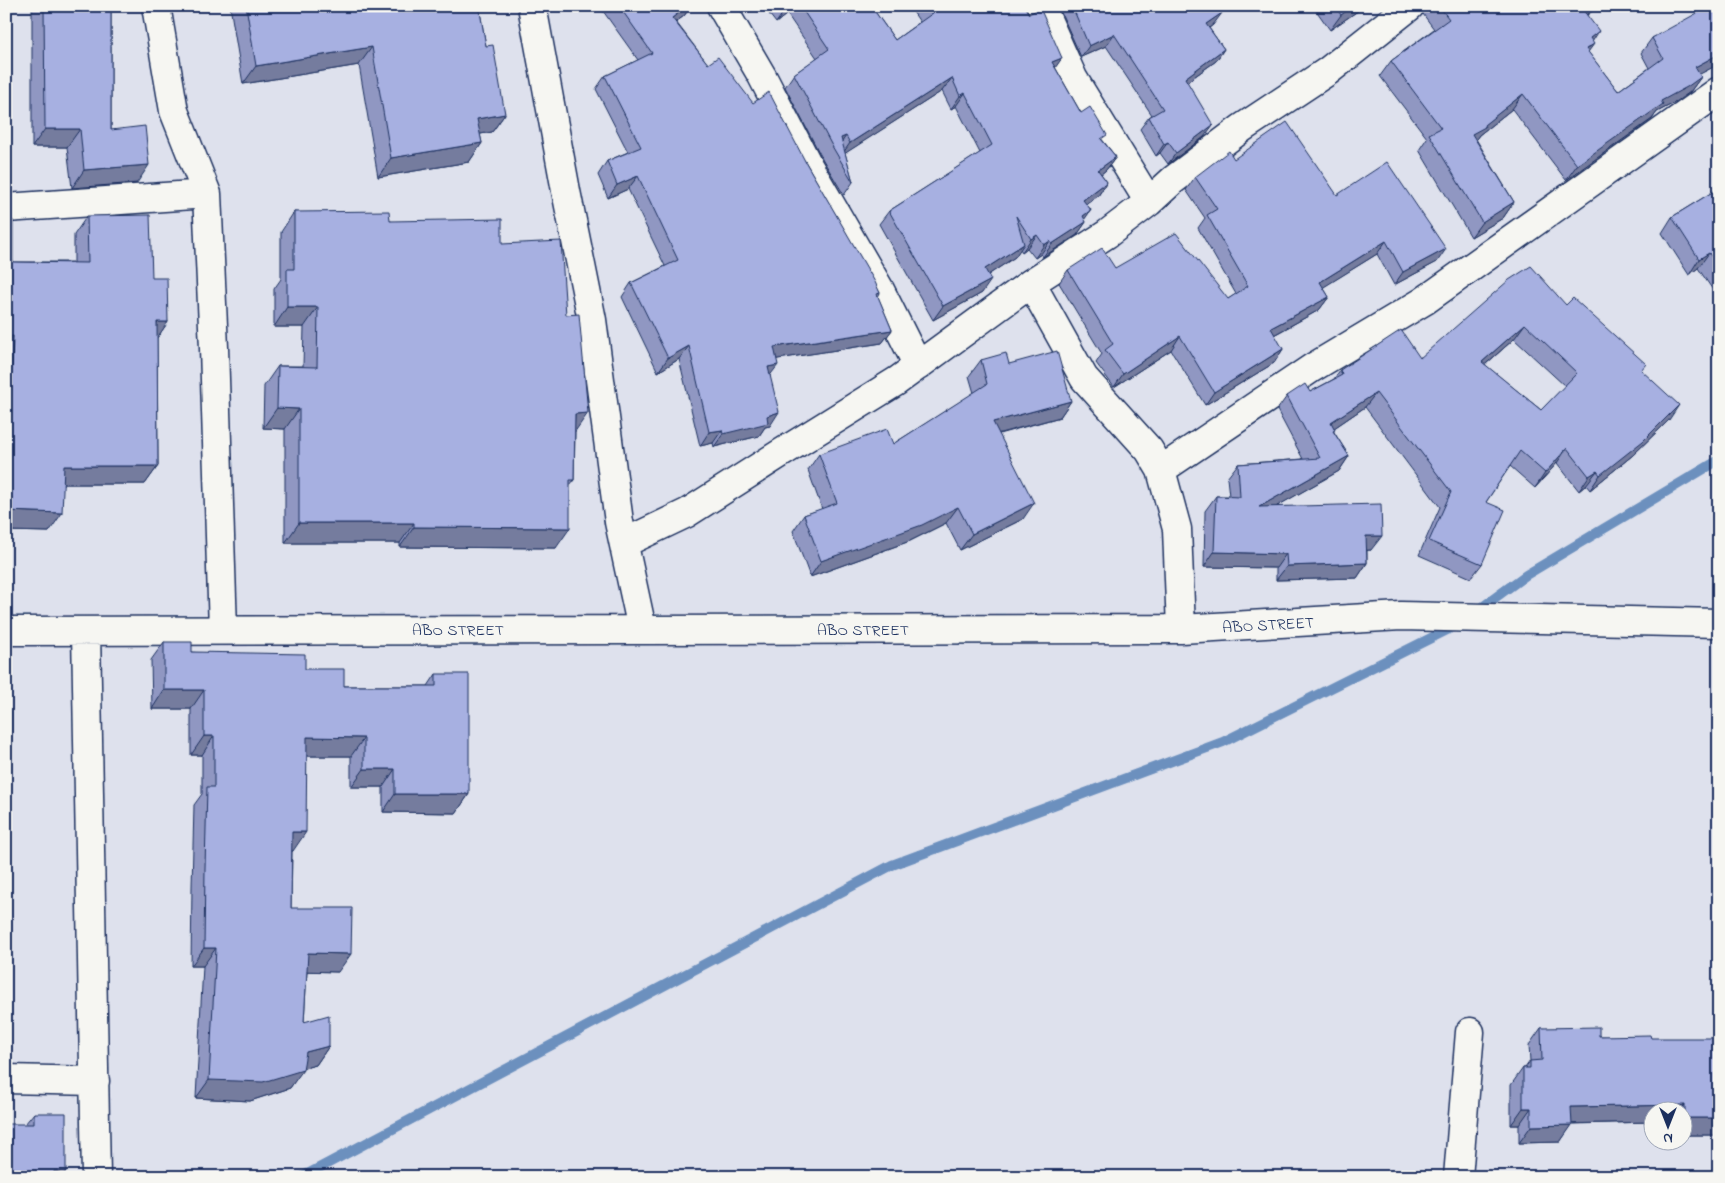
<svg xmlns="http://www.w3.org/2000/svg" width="1725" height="1183" font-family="'Indie Flower',sans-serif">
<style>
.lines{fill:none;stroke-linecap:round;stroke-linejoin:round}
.stream{stroke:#6c90be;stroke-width:10}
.minor-casing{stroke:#1b2f5e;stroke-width:31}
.minor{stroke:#f6f6f2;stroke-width:28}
.wall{fill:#9097c2;stroke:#1b2f5e;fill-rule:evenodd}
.shaded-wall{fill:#757b9e;stroke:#1b2f5e}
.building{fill:#a7b0e1;stroke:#1b2f5e;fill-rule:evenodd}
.labels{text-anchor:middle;stroke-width:4;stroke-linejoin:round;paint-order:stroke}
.street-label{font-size:16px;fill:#1b2f5e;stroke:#f6f6f2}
</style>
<rect width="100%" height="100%" fill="#dee1ed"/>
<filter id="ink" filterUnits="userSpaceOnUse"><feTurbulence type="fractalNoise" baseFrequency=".02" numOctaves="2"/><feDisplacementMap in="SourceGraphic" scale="10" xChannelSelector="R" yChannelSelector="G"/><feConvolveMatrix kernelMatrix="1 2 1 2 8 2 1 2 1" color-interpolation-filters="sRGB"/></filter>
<g filter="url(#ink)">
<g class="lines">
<path class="stream" d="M1477,611l49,-36 193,-115
M302,1177l590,-312 331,-123 236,-118"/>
<defs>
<path id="minor" d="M156,6l18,105 33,83 7,154 9,282
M532,6l34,185 26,129 27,202 23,107
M721,6l41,70 47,91 70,121 39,78
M1041,6l32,72 76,124
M6,208l201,-14
M1031,283l53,95 65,72 12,20 16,59 4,100
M1161,470l151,-102 112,-67 295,-210
M624,543l63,-30 91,-58 119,-74 134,-98 76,-49 42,-32 24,-22 69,-52 86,-57 82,-65
M6,631l1175,-2 220,-13 318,7
M86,631l10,546
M6,1079l89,2
M1458,1177l12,-145"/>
</defs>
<use href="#minor" class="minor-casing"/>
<use href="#minor" class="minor"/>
</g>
<path class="wall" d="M32,6h79v124l26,53 -65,5 -5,-41h-35z
M230,6h249l7,40 19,68 -13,18 -12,2 2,9 -13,19 -91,15 -19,-112 -116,19z
M606,6h85l-7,10 -8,6 32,42 45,39 52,58 75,132 -2,4 14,33 -10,13 -105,16 -7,17v50l-5,1 -6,9 -45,11 -1,-4 -13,3 -21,-87 -21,13 -36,-75 9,-14 34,-17 -37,-77 -20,9 -10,-23 9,-14 21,-9 -32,-63 9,-13 33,-16 -35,-49z
M763,6h108l24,34 25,-18 -11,-16h115l38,52 -7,9 26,46 35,44 -10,13 -5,4 6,8 -9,14 -12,8 5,6 -7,9 2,3 -9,13 -34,22 -2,-3 -6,4 -8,-10 -5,4 -2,-3 -5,8 -27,18 -6,18 -49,27 -54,-96 10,-13 91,-58 -24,-47 -5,3 -9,-18 -97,62 8,29 -9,13 -21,-35 -38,-73 9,-13 23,-16 -30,-44 -11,9z
M1060,6h157l-4,19 -4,3 15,21 -8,12 -29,21 17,55 -36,27 -8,-11 -4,3 -16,-27 9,-12 3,-2 -46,-69 -25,11 -22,-49z
M1313,6h52l-35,24z
M1425,6h174l-12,9 5,26 -4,11 30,39 31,-23 -8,-15 11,-15 67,-32v58l-20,10 2,3 -11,15 -14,10 -19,10 -5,7 -86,61 -54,-71 -33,26 -3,4 38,63 -11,16 -32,19 -52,-87 8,-12 -47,-62 11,-15 43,-32 -11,-15z
M1234,159l103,36 100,67 -43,23 -17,-31 -54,33 6,10 -10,13 -45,25 9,14 -9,14 -69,42 -34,-55 -57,37 -18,-24 6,-9 -43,-71 9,-13 47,-2 113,31 8,-5 -38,-66 7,-10 -19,-28 9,-13z
M1719,188v111l-21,-31 -9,7 -27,-42 10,-16z
M294,212l96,9 112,23 64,71 9,118 -1,47 -4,5 -14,63 -156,-1v-4h-115v-114l-22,-1 1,-42 14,-20h25l1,-39h-30v-38l7,-10v-47z
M87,216l65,62 16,44 -11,16 1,128 -13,18h-82l-14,48 -43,-1v-311l7,42h61v-27z
M1566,305l76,65 27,50 -36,35 -43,35 -4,-5 -7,6 -22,-28 -22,25 -25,-22 -24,36 -4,62 -11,14 -52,-23 21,-48 -75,-100 -31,21v4l15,24 -10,15 -64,36 96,43h-4v13l-10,15 -81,2v-12l-72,-1 1,-56 11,-15h13l-2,-18 11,-14 65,-5 -26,-49 10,-14 23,-4 24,-13 6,-9 80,-12zM1514,339l51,47 -24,24 -56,-45z
M981,360l28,4 62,37 -11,16 -61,17 24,85 -63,31 -14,-27 -36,18 -100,36 -17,-46 11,-16 18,-6 -14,-39 11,-16 74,-10 81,-51 -5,-17z
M164,642l28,10 113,17 39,17h84l8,-12 33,120 -13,19 -73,-1v-25h-32v-31h-44l-14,95h-1l-1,57 47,64 -31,-1 -3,51 25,24 -13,19 -13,3 -13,20 -40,13 -54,-3 7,-132h-12l1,-79 2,-82 8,-11v-39h-11v-46h-39l-1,-49z
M1541,1028l58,8 52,2 68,97h-37v-25h-30v12l-80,2 -12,18 -41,1v-18h-8v-40l12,-17h2l5,-7 -1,-16z
M34,1113l32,58 -4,6h-56l19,-53z"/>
<path class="shaded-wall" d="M688,6h3l-7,10 -21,15 9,-13z
M790,6h3l-6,8 -11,9 9,-13z
M1353,6h12l-35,24 11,-15z
M1588,6h11l-27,20 11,-16z
M1222,13l-9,12 -15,11 8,-12z
M1599,31l-10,16 1,-9z
M1114,34l-8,12 -25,11 8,-11z
M1594,44l-11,15 3,-10z
M372,47l-13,18 -116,19 13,-18z
M1224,49l-8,12 -39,28 8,-11z
M1719,54v10l-34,18 10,-15z
M1062,58l-9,13 -1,-9z
M1701,77l-11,15 -14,10 -19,10 -5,7 -86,61 11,-15 84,-64z
M952,78l-10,13 -101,65 9,-13z
M965,93l-9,13 -5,3 9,-13z
M1523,94l-11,15 -33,26 -5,7 -2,-8z
M505,114l-13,18 -28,5 13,-18z
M1213,125l-9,12 -36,27 8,-11z
M45,129h35l-13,18h-35z
M846,136l-9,13 4,-11z
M1168,142l-8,11 -4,3 8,-12z
M482,143l-13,19 -91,15 13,-19z
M1116,157l-10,13 -17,14 9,-14z
M149,165l-12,18 -65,5 12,-18z
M638,176l-10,13 -20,9 9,-13z
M1107,182l-9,14 -24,17 9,-13z
M1514,202l-11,16 -32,19 11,-15z
M1091,210l-9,13 1,-7z
M1086,222l-9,13 -34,22 9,-13z
M1037,235l-10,13 -5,4 9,-13z
M1050,241l-9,13 -6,4 9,-13z
M1386,241l-9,13 -66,41 9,-13z
M1024,244l-9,13 -39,26 9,-14z
M1446,249l-9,13 -43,23 9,-13z
M1709,253l-11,15 -9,7 10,-16z
M991,280l-9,13 -49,27 10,-14z
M1329,297l-10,13 -58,32 10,-14z
M287,307h31l-14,20h-30z
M157,322h11l-13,19z
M1525,324l-11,15 -43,38 11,-15z
M892,330l-10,13 -117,18 9,-14z
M6,336h7l-7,10z
M1180,336l-9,14 -57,37 9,-13z
M689,346l-10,13 -21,13 10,-14z
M1283,349l-9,14 -69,42 9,-13z
M778,365l-10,13v-11z
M1376,393l-11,14 -44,30 10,-15z
M1071,401l-11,16 -78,21 11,-16z
M1679,405l-10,15 -36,35 -43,35 10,-15z
M277,408l22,1 -14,20 -22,-1z
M779,412l-9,14 -5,1 -6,9 -45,11 9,-13 44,-18z
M588,413l-14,20 1,-19z
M722,430l-9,13 -13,3 9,-14z
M1567,448l-10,15 -22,25 10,-15z
M1349,456l-10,15 -90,51 10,-15z
M64,466h94l-13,18h-94z
M1597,471l-11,14 -7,6 10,-15z
M1034,503l-11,16 -63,31 12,-16z
M958,507l-12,16 -36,18 -100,36 11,-16z
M6,511l56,2 -13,19 -43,-1z
M299,523h115l-14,20h-115z
M414,527l156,1 -14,20 -156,-1z
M1366,536h16l-11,14 -15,1z
M1214,552l72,2 -10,14 -72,-1z
M1367,563l-10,15 -81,2 11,-14z
M164,690h40l-13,19h-39z
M204,736h10l-12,19h-11z
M307,737l57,1 -13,18h-57z
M6,755h5l-5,6z
M364,769h31l-12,18h-32z
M395,794h74l-13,19 -73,-1z
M292,832h14l-13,19h-14z
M204,948h12l-13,18h-12z
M308,953l43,1 -13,18 -43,-1z
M329,1046l-13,19 -23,6 13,-19z
M303,1070l-13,18 -40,13 -54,-3 13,-18z
M1685,1105l-4,5h-29v12l-92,2 11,-17z
M1523,1108h8l-12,17h-8z
M1685,1118h34v17h-37v-14z
M1572,1125l-12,17 -41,1 12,-17z
M54,1171h12l-4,6h-13z"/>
<path class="building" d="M44,6h67v124l34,-4 4,39 -65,5 -4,-41h-35z
M246,6h233l7,40 7,-1 12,69 -28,5 5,24 -91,15 -19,-111 -116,19z
M619,6h69l-16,12 36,46 10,-7 35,46 16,-11 36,69 70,121 5,11 -3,1 15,36 -118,17 4,18 -10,2 11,45 -12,4 1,7 -45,11 -1,-4 -13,2 -20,-86 -21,12 -37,-75 47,-23 -40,-84 -21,9 -10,-24 34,-14 -36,-71 47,-23z
M782,6h8l-5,4z
M800,6h71l24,34 38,-27 -5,-7h96l5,8 11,-6 22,50 -10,4 29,51 9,-6 17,28 -6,4 15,18 -18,13 9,12 -24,18 8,10 -8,6 3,6 -34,22 -2,-3 -6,4 -7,-10 -6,4 -15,-23 8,28 -39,25 6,11 -48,26 -54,-95 103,-66 -27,-52 -5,3 -8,-18 -102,65 -4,-7 -5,2 12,44 -21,-36 -38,-72 35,-25z
M1072,6h145l5,7 -16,11 18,25 -39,29 28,47 -37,28 -8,-11 -4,2 -15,-27 14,-8 -49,-75 -25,12z
M1335,6h18l-12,9z
M1439,6h149l-5,4 16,21 -9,7 4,6 -8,5 32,42 45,-33 -11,-20 58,-32h9v48l-24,13 6,10 -14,10 -26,14 2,3 -86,61 -54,-71 -39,31 1,2 -13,7 42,68 -32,20 -53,-88 12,-6 -50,-67 58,-42z
M1287,122l50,73 50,-33 59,87 -43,23 -17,-31 -66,41 9,15 -58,31 12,21 -69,43 -34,-56 -57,38 -18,-24 8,-6 -45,-74 34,-22 13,20 61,-35 52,66 20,-13 -41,-71 10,-6 -22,-32 34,-26 5,8z
M1719,188v80l-10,-15 -10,6 -27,-42z
M389,211l1,10 112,-2v25l59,-3 5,74 13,-1 9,99 -13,1 -1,66h-4v48l-156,-1v-4h-115v-114l-22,-1 1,-42 39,1 1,-60h-31v-38h7v-57z
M150,215l2,63h15l1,44h-11l1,144h-94l-2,47 -56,-2v-120h5l2,-55h-7v-116h7v42l75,1 -1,-47z
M1531,266l35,39 7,-7 73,66 -5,6 38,35 -36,36 -43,34 -3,-4 -8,5 -22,-28 -22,25 -25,-22 -34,51 19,8 -23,54 -53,-23 22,-49 -75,-99 -45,29 4,8 -2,1 16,25 -90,51 122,-3 1,32h-16l1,27 -80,3 -1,-12 -72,-2 2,-56 24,1 -2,-33 82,-6 -33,-62 18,-12 5,8 32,-17 -2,-5 61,-40 19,28 89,-78zM1525,324l52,49 -36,37 -59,-48z
M1057,351l14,50 -78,21 41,81 -62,31 -14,-27 -36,18 -101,36 -17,-46 33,-12 -18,-49 68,-25 6,15 94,-60 -6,-24 25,-7 3,11z
M164,642h28v10l113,2v15h39v17h92v-12h33v120h-74v-25h-31v-31l-57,-1 -1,95h-14l-1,76h61l-1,46 -43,-1 -4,69 25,-7v31l-23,6 -3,18 -40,12 -54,-2 7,-132h-12l1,-80 2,-81h7v-51h-10v-46h-40z
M6,711h5v44h-5z
M6,897h4l-1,53h-3z
M1599,1027v9l51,-1 1,3h68v80h-34v-13l-114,2 1,18 -41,1v-18h-8v-40h7v-7l12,-1 -1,-32z
M34,1113h32v58h-12v6h-48v-53h28z"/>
</g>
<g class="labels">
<g class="street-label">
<text transform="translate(1268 624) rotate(-3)" y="6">ABO STREET</text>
<text x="458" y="635">ABO STREET</text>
<text x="863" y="635">ABO STREET</text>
</g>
</g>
<rect width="1725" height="1183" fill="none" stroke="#f6f6f2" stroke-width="25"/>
<rect x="12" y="12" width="1700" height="1158" fill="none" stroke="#1b2f5e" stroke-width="2" filter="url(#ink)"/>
<g transform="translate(1668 1126) rotate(180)"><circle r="24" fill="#f6f6f2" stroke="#9ea6b7"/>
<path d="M0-4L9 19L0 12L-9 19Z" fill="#1b2f5e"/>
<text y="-8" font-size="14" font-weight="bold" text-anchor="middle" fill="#1b2f5e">N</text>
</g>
</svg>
